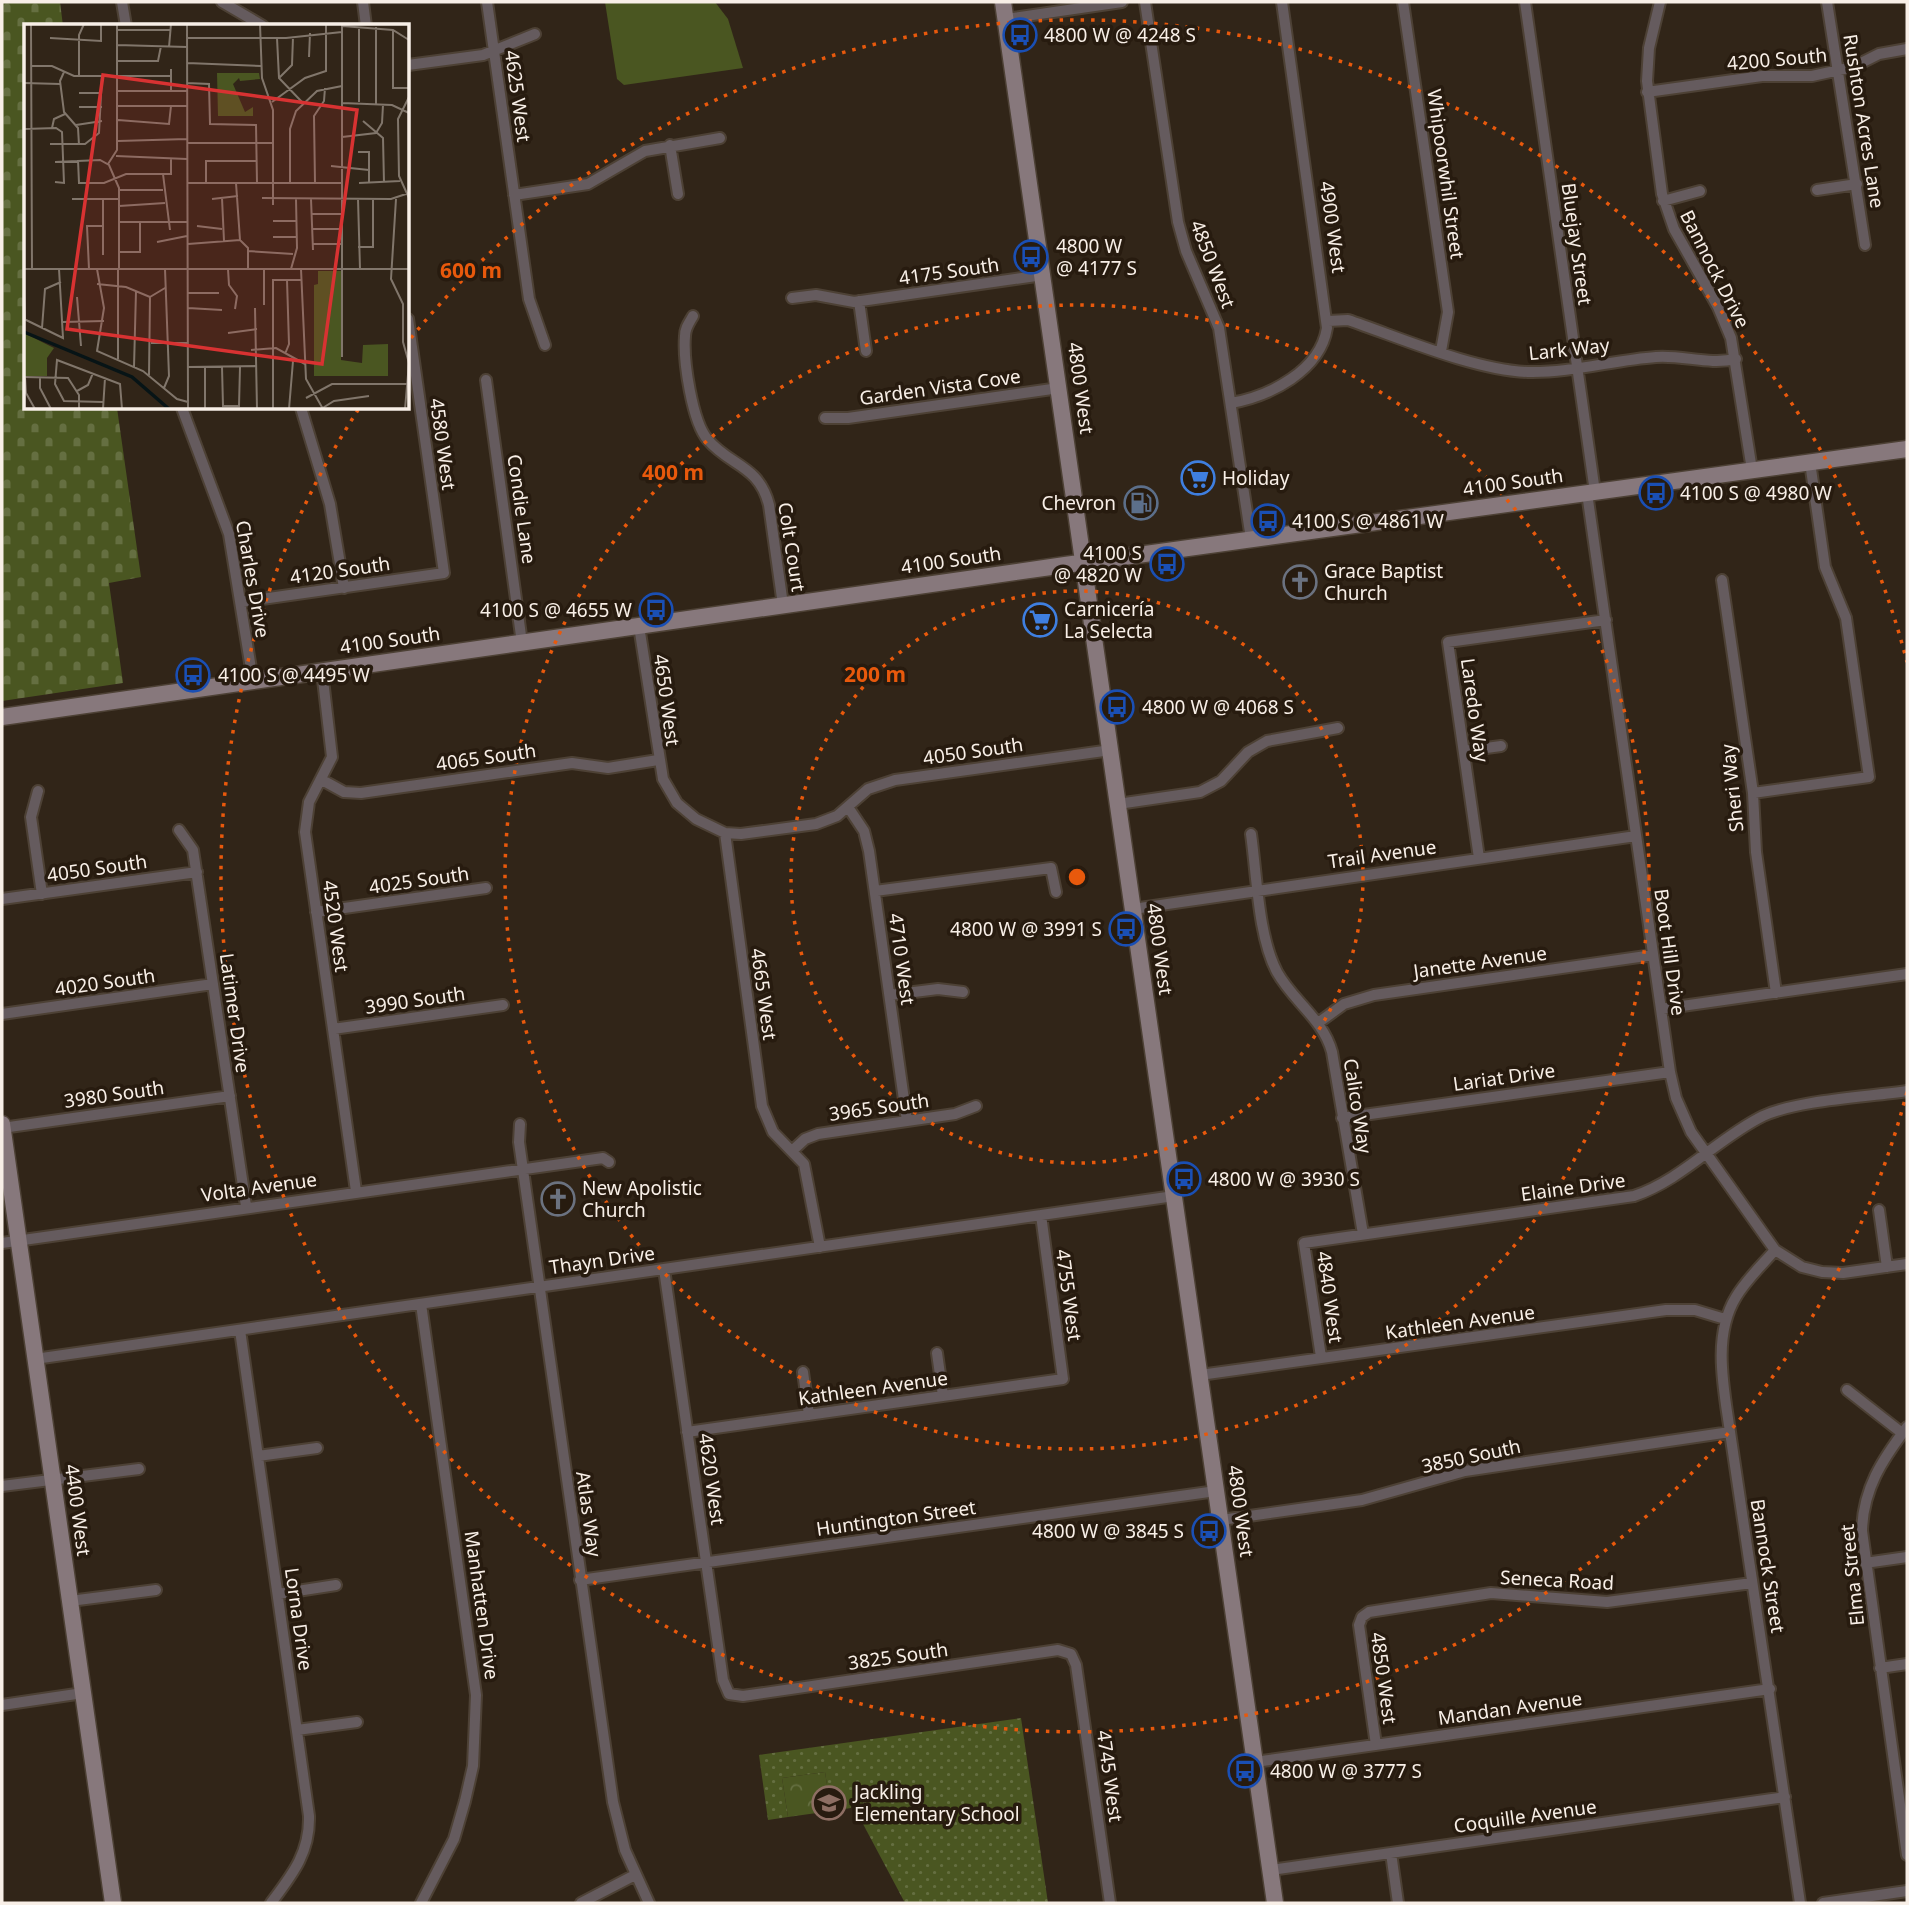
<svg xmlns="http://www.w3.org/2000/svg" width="1909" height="1905" font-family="'Noto Sans',sans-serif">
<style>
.grass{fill:url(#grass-dots)}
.cemetery{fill:url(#cemetery-stones)}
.park{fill:url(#park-crowns)}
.pitch{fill:#4a5621}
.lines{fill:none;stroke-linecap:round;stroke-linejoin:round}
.street-casing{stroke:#4d4135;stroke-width:14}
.secondary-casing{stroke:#4d4135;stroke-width:19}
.street{stroke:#655b5e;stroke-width:10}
.secondary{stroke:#87787c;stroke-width:16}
.ring{fill:none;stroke:#e8590c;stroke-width:3.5;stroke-dasharray:3.5 7}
.labels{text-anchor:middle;stroke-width:7;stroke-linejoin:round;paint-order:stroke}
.poi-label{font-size:19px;fill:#f8efe7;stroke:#271b0f;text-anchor:start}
.street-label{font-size:19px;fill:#f8efe7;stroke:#271b0f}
.inset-river{fill:none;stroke:#071416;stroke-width:3.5}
.inset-road{fill:none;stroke:#81766b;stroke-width:2}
.view{fill:#d83232;fill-opacity:0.15;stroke:#d83232;stroke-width:3.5}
.inset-edge{fill:none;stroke:#f8efe7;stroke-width:3.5}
.centre{fill:#e8590c;stroke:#271b0f;stroke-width:3.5}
.ring-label{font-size:21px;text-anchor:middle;font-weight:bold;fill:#e8590c;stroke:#271b0f;stroke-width:7;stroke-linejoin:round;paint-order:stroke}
</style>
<defs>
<pattern id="grass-dots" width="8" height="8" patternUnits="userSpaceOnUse" patternTransform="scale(1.75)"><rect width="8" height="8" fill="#4a5621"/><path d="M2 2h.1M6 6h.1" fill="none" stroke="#656f41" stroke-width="1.8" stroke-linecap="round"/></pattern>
<pattern id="cemetery-stones" width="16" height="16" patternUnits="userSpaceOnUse" patternTransform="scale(1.75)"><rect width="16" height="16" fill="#4a5621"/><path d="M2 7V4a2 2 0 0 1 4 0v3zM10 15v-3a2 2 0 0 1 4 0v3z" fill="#656f41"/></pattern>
<pattern id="park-crowns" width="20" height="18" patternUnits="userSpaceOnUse" patternTransform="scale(1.75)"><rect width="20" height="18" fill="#4a5621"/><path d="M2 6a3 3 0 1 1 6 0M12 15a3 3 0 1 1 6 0" fill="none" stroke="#656f41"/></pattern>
</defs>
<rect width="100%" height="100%" fill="#312518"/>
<path class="grass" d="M1021,1718l27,185h-143l-51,-96 2,-3h-5v4l-20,3 -6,-39 -43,6 6,39 -20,3 -9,-65z"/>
<path class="cemetery" d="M2,2h58l3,24h-37v382h91l24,169 -32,6 14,100 -121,18z"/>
<path class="park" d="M825,1772l6,39 -43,6 -6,-39z"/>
<path class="pitch" d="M605,2h110l13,17 15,49 -119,17 -7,-6z"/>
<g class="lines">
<defs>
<path id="street" d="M122,2l4,24
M222,2l41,24
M363,2l3,24
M487,2l42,297 16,46
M1145,2l33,220 8,29 33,77 32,211
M1403,2l45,310 -7,39
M1525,2l70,490
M1660,2l-11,46 -2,33 15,113 12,35 44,78 13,31 21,132
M1827,2l38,243
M1006,19l116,-17
M408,65l75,-10 52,-21
M1647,92l115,-16h50l41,-9 26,-13 28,-5
M670,145l8,49
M1817,190l40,-6
M514,195l74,-11 57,-33 75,-13
M1663,201l37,-10
M792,298l24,-3 38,7 189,-27
M859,301l7,50
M693,316c-4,7 -8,12 -8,20 -2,24 7,86 23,104 22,26 51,25 61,65l14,100
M1328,321l20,-1c53,18 126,50 180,52 43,1 86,-12 128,-15 28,-2 52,8 80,2
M486,380l36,263
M1231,403c39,-7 89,-32 96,-75l-45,-326
M182,408l47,126 24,147
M301,408l29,96 14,84
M825,418h23l211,-30
M1587,493l83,579 6,26 15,34 84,118 27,17 20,5 21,1 64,-9
M1722,580l31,213 3,59 20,141
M241,602l203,-29 -36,-254
M639,626l24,153 14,24 19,16 29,14 16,1 75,-10 21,-8 31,-27 27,-9 216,-30
M322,671l10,86 -23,45 -4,30 51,359
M1464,751l37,-5
M322,780l22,12 17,1 211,-30 36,5 50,-8
M38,791l-7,26 11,77
M1753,793l116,-16 -23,-159 -21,-51 -15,-105
M1118,804l82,-12 21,-11 27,-29 19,-11 71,-13
M848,807l16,24 5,20 38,270
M179,830l14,20 53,356
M725,833l37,273 11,26 31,32 16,83
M1251,834c6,42 7,102 26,138 16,29 46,47 55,80l31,182
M1479,858l-31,-216 158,-22
M875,891l176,-23 5,24
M2,899l195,-27
M1133,909l503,-73
M316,912l170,-24
M890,995l48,-6 25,3
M1661,1009l246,-35
M2,1014l211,-30
M1318,1023l26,-19 30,-9 279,-40
M333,1029l170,-24
M1342,1118l328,-46
M520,1124l-1,18 94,660 12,48 24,53
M2,1128l228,-32
M792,1151l13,-12 13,-5 137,-20 21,-8
M1879,1210l8,57
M2,1243l601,-85 6,4
M1775,1250c-13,15 -29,30 -39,47 -24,39 -12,92 -6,135l70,471
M664,1269l59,411 6,14 14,2 315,-46 13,4 5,11 34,238
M240,1330l69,486c1,37 -17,59 -38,87
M937,1353l6,43
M1321,1357l-17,-114 330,-47c48,-16 84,-58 129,-80 35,-16 104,-19 144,-25
M35,1359l1139,-163
M803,1372l6,43
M1200,1375l466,-65h29l30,9
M1847,1390l55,43
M1907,1427c-25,33 -44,62 -45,104l45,324
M687,1432l376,-53 -22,-164
M258,1456l59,-8
M2,1486l137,-17
M1221,1520l141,-20 103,-29 265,-39
M1865,1563l42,-6
M580,1580l636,-89
M278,1594l58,-9
M70,1601l86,-11
M1880,1668l27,-4
M2,1705l81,-12
M297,1730l60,-8
M1376,1745l-17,-120 3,-8 7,-5 122,-19 116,9 145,-19
M1255,1762l515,-73
M1391,1853l7,50
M1271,1870l514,-73
M421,1903l33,-64 11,-38 8,-35 3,-71 -55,-391
M581,1903l54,-28
M1823,1903l84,-12"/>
<path id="secondary" d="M1003,2l272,1901
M2,717l1063,-152 842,-116
M2,1124l111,779"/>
</defs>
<use href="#street" class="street-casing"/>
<use href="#secondary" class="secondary-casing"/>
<use href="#street" class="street"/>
<use href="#secondary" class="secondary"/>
</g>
<g class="ring">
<circle cx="1077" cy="877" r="286"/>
<circle cx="1077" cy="877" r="572"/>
<path d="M1907 1092A857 857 0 1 1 358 410M411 338A857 857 0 0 1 1907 662"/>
</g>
<defs>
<symbol id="bus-ring" viewBox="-11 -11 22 22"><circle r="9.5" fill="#271b0f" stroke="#1a4fb4" stroke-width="1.5"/><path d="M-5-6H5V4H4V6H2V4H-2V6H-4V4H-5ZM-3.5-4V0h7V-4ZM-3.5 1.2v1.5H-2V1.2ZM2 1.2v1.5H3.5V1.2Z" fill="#1a4fb4"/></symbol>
<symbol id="supermarket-ring" viewBox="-11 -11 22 22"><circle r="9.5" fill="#271b0f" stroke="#3f7fe0" stroke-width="1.5"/><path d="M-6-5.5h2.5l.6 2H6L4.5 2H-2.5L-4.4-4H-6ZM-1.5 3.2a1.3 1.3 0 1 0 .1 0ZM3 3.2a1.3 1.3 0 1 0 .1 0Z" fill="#3f7fe0"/></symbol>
<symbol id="fuel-ring" viewBox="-11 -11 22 22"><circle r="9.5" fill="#271b0f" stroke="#5c6f8a" stroke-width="1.5"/><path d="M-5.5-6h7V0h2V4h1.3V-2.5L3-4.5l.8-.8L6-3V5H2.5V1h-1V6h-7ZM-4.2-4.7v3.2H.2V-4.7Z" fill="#5c6f8a"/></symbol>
<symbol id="church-ring" viewBox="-11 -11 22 22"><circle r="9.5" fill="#271b0f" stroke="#6b7280" stroke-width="1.5"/><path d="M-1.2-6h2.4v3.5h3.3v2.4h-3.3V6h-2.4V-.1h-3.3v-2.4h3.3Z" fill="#6b7280"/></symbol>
<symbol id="school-ring" viewBox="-11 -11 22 22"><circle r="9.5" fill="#271b0f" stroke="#8d6e63" stroke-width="1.5"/><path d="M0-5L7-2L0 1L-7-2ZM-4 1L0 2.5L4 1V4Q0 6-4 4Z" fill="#8d6e63"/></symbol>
</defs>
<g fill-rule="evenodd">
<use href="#bus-ring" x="1001" y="16" width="38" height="38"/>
<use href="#bus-ring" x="1012" y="238" width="38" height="38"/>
<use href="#supermarket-ring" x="1179" y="459" width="38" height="38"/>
<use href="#bus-ring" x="1637" y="474" width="38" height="38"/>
<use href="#fuel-ring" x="1122" y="484" width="38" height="38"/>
<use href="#bus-ring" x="1249" y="502" width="38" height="38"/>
<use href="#bus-ring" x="1148" y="545" width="38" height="38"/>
<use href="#church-ring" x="1281" y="563" width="38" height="38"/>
<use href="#bus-ring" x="637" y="591" width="38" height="38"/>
<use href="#supermarket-ring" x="1021" y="601" width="38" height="38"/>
<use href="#bus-ring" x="174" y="656" width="38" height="38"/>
<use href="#bus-ring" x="1098" y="688" width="38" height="38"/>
<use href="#bus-ring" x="1107" y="910" width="38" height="38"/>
<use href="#bus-ring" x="1165" y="1160" width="38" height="38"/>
<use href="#church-ring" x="539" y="1180" width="38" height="38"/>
<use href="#bus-ring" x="1190" y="1512" width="38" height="38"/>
<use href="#bus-ring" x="1226" y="1752" width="38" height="38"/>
<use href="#school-ring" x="810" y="1784" width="38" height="38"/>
</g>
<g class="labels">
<g class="poi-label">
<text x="1044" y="42">4800 W @ 4248 S</text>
<text x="1056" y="253">4800 W<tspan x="1056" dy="22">@ 4177 S</tspan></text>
<text x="1222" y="485">Holiday</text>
<text x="1680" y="500">4100 S @ 4980 W</text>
<text x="1116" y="510" text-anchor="end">Chevron</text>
<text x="1292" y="528">4100 S @ 4861 W</text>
<text x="1142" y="560" text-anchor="end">4100 S<tspan x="1142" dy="22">@ 4820 W</tspan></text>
<text x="1324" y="578">Grace Baptist<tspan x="1324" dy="22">Church</tspan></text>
<text x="1064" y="616">Carnicería<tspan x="1064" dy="22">La Selecta</tspan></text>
<text x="632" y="617" text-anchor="end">4100 S @ 4655 W</text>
<text x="218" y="682">4100 S @ 4495 W</text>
<text x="1142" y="714">4800 W @ 4068 S</text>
<text x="1102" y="936" text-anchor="end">4800 W @ 3991 S</text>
<text x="1208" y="1186">4800 W @ 3930 S</text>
<text x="582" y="1195">New Apolistic<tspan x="582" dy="22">Church</tspan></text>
<text x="1184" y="1538" text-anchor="end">4800 W @ 3845 S</text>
<text x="1270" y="1778">4800 W @ 3777 S</text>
<text x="854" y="1799">Jackling<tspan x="854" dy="22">Elementary School</tspan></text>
</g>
<g class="street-label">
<text transform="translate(1777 59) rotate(-5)" y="7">4200 South</text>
<text transform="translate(518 96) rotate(82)" y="7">4625 West</text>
<text transform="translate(1864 121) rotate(81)" y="7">Rushton Acres Lane</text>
<text transform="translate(1446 174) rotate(82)" y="7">Whipoorwhil Street</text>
<text transform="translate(1333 227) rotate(82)" y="7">4900 West</text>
<text transform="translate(1577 244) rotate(82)" y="7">Bluejay Street</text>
<text transform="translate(1213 264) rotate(69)" y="7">4850 West</text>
<text transform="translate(1715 269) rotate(63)" y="7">Bannock Drive</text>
<text transform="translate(949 271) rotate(-8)" y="7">4175 South</text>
<text transform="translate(1569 349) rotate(-6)" y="7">Lark Way</text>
<text transform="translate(940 387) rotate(-8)" y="7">Garden Vista Cove</text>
<text transform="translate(1081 388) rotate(82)" y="7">4800 West</text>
<text transform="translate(443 444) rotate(82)" y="7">4580 West</text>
<text transform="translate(1513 482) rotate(-8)" y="7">4100 South</text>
<text transform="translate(522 509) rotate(82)" y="7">Condie Lane</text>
<text transform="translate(792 547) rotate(81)" y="7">Colt Court</text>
<text transform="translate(951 560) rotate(-8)" y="7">4100 South</text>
<text transform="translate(340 570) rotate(-8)" y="7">4120 South</text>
<text transform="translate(253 579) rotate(80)" y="7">Charles Drive</text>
<text transform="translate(390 640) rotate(-8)" y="7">4100 South</text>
<text transform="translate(667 700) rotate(82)" y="7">4650 West</text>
<text transform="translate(1475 710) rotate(82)" y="7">Laredo Way</text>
<text transform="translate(973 751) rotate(-8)" y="7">4050 South</text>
<text transform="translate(486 757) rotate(-8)" y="7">4065 South</text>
<text transform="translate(1732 788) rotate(-96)" y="7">Sheri Way</text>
<text transform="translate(1382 854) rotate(-8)" y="7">Trail Avenue</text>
<text transform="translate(97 868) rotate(-8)" y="7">4050 South</text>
<text transform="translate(419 880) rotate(-8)" y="7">4025 South</text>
<text transform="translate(336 926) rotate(82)" y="7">4520 West</text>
<text transform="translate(1160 949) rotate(82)" y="7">4800 West</text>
<text transform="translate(1670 952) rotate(82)" y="7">Boot Hill Drive</text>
<text transform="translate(902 959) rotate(82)" y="7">4710 West</text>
<text transform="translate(1480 962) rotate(-8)" y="7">Janette Avenue</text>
<text transform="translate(105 982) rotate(-8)" y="7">4020 South</text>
<text transform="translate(764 994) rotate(82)" y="7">4665 West</text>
<text transform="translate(415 1000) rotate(-8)" y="7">3990 South</text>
<text transform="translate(235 1013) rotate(82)" y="7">Latimer Drive</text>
<text transform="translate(1504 1077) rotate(-8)" y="7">Lariat Drive</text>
<text transform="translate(114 1094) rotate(-8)" y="7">3980 South</text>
<text transform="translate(1358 1106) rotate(81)" y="7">Calico Way</text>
<text transform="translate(879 1107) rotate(-8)" y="7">3965 South</text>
<text transform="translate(259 1187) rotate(-8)" y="7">Volta Avenue</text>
<text transform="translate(1573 1187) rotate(-8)" y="7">Elaine Drive</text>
<text transform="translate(602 1260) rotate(-8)" y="7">Thayn Drive</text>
<text transform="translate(1069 1295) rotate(82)" y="7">4755 West</text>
<text transform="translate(1330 1297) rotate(82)" y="7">4840 West</text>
<text transform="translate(1460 1322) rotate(-8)" y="7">Kathleen Avenue</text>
<text transform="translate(873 1388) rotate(-8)" y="7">Kathleen Avenue</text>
<text transform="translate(1471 1456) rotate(-12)" y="7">3850 South</text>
<text transform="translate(712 1479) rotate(82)" y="7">4620 West</text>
<text transform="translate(78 1510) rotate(82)" y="7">4400 West</text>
<text transform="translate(1241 1511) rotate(82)" y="7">4800 West</text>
<text transform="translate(589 1514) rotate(82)" y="7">Atlas Way</text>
<text transform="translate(896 1518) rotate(-8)" y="7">Huntington Street</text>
<text transform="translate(1768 1566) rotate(81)" y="7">Bannock Street</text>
<text transform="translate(1852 1575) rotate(-96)" y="7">Elma Street</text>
<text transform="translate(1557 1580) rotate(3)" y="7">Seneca Road</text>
<text transform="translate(482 1605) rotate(82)" y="7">Manhatten Drive</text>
<text transform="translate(299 1619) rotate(82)" y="7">Lorna Drive</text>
<text transform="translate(898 1656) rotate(-8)" y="7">3825 South</text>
<text transform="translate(1384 1678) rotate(82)" y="7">4850 West</text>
<text transform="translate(1510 1708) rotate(-8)" y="7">Mandan Avenue</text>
<text transform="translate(1110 1776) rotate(82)" y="7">4745 West</text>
<text transform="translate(1525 1816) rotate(-8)" y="7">Coquille Avenue</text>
</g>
</g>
<g transform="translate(24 24)">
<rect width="385" height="385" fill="#312518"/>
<path d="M193,49h42l1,6 -20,2 -1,-3 -6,6 12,28 8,-5v9h-35z" fill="#4a5621"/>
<path d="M294,247h24l-1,89 21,3 1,-18 25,-1v32h-74v-91l4,-1z" fill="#4a5621"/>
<path d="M0,309l30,15 -7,10v18h-23z" fill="#4a5621"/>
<path class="inset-river" d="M0,308l108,45 37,32"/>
<path class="inset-road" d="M7,0l1,245M163,0l1,385M236,0l2,54 11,32v95M318,0v333M318,2l51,4 16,10M335,3v75M352,3v78M93,6h54M369,6v58h16M26,14l51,3v-17M163,14h99l56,-6M253,14l2,40 23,24M93,21l70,2M145,23l2,-23M285,33l1,-24M93,37h41l3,-15M163,39l74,3M7,42h21l22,10h97M147,45v22M40,48l-4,9 4,31 14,16 1,17M55,52v-41l5,-11M255,54l13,-13 1,-28M0,59l36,1M163,59l22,1 1,40 46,1 1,58M93,67h70M55,69h23M385,73l-11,22 1,57 10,22M248,78l33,-24 21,-7v-47M318,79l50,2 17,8M93,82h70M55,83h23M94,96l51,4 2,-18M339,97l20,17 1,45M52,101l26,-4M28,104l2,-9 11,-5M0,105l32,-1 6,4 2,51 -9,-1M318,113l34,-4 6,-10 1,-18M94,117l69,-2M163,119h87M26,120h35l14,-11 3,-57M334,128h11v32M92,132l71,3M54,136l1,23h25l22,-9h45v-15M31,138l45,-2 9,5 10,23v81M84,140l9,-14v-126M307,142l38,4M139,150l7,56M163,159h155M182,159v-22h51M212,159l4,57M266,159v-54l6,-18 21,-20 25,-5M291,159l-1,-67 10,-15 1,-13M335,159l41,-2M95,166h44M198,174l2,43M238,174l129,1 18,-6M48,175h47M188,175l26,-3M287,175l2,51M334,175l2,70M372,175l-5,80 12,25v38l6,21 -4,46M95,182l46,-3M287,190h31M249,197h24M95,198h68M173,202l25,3M288,205h30M249,213h24M133,218l30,-6M164,220l52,-4 8,8v21M288,220h31M334,223h15v-48M224,227l45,3M95,228h21v-30M79,231v-56M0,245h385M65,245l-2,-43h16M73,245l7,39 -7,43 46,20 34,28 11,3M204,245l1,16 8,11 -2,13M267,245l6,-21 -1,-49M277,245l5,110 17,30M73,260l29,3 24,10M0,269l1,26M164,269h31M53,273l4,49M240,281v-36M164,284l34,2M231,284l2,101M0,295l39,19 -4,-69M39,298l41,-1M18,304l3,-39 16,-7M204,309l29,-4M127,319h37M227,326l25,-2 29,16M261,330l4,-10 -2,-64M94,335v-90M110,343l2,-76M164,343l69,-1M181,343v42M198,343l1,39h16l1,-39M125,351l1,-78 15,-9M0,353l44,1 11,17v14M1,353l1,16 9,16M16,353v11l11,21M140,364l5,-12 -4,-107M53,367l11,-6 5,-12M282,374l26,-14h77M79,378l-39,-1 -9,-17 2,-24 63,24 2,25M79,385l2,-31M249,385v-129h28M265,385l4,-48M297,385l13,-8 35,-5"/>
<path class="view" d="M79,51l254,35 -35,254 -255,-35z"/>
<rect width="385" height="385" class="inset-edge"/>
</g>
<circle cx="1077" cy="877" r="10" class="centre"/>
<g class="ring-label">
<text x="471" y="278">600 m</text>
<text x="673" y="480">400 m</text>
<text x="875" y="682">200 m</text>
</g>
<rect width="1909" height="1905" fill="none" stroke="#f8efe7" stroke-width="7"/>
</svg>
